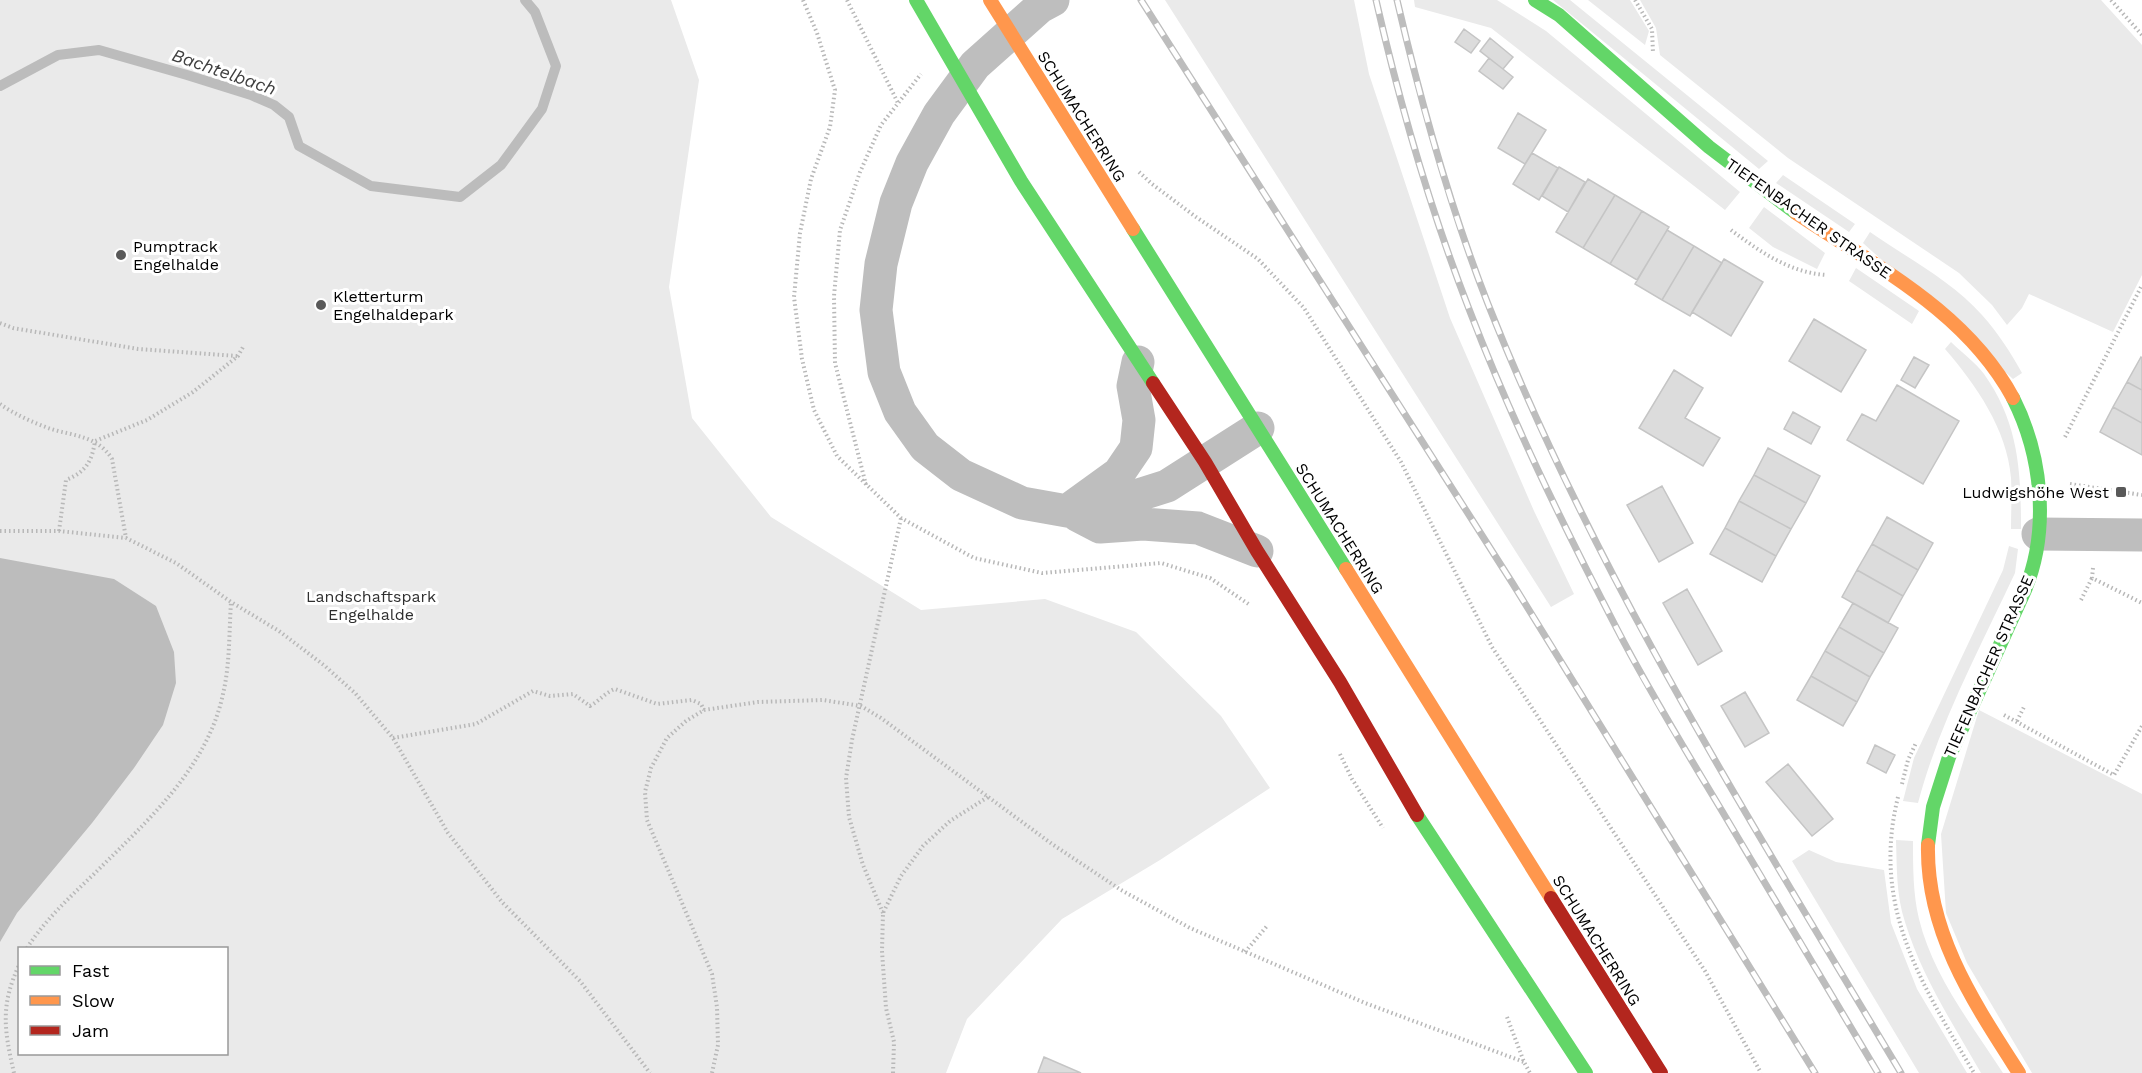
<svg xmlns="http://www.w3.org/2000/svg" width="2142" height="1073" font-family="'Work Sans',sans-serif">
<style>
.green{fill:#eaeaea;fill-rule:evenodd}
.water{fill:#bcbcbc}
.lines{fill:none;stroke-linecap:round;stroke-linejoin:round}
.stream{stroke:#bcbcbc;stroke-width:10}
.building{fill:#dcdcdc;stroke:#c5c5c5;stroke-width:1.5}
.path{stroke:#b8b8b8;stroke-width:4;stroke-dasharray:1.5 3;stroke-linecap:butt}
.street{stroke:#bebebe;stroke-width:33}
.fast{stroke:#63d668;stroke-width:14}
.slow{stroke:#ff974d;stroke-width:14}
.jam{stroke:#b3261e;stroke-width:14}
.rail-casing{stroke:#bdbdbd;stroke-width:7}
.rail{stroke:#fff;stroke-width:4.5;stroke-dasharray:14;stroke-linecap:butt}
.poi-dot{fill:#595959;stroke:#fff;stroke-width:2}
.labels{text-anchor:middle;stroke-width:6;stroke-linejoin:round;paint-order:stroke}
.street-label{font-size:16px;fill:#000;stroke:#fff}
.poi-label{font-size:16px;fill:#000;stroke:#fff;text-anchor:start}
.park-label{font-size:16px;fill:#2f2f2f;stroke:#fff}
.water-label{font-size:18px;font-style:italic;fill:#404040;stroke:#fff}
</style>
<rect width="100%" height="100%" fill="#fff"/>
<path class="green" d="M0,0h671l28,80 -30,207 23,131 79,99 150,93 124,-11 91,33 85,84 49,72 -110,72 -98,59 -95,100 -21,54h-946zM20,948h206v106h-206z
M1165,0h189l15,74 81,244 84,193 40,83 -23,13z
M1414,0h83l49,31 194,161 -15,18 -234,-182 -76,-21z
M1553,0h17l198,161 -9,8z
M1588,0h42l19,31 -4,14z
M1640,0h461l41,45v230l-29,57 -84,-38 -7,14 -15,17 -15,-20 -33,-32 -171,-115 -128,-103 -4,-27z
M1783,175l72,49 -6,8 -73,-49z
M1764,207l61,46 -8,16 -44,-22 -24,-19z
M1870,232c37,26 82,49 112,83 16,18 29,38 40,58l-9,6 -150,-136z
M1856,268l63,43 -7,13 -63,-43z
M1951,342c10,10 24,20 33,32 35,49 37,98 37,155h-10c0,-17 1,-34 0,-51 -4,-49 -35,-93 -66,-129z
M2009,546l9,3 -3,24c-35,75 -76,150 -97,230l-15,-2 11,-43 89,-188z
M1979,710l163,84v279h-110l-65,-110 -21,-50 -5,-79z
M1896,840l17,1c0,26 0,53 6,78 14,57 53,106 84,154h-22c-28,-49 -59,-96 -76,-151 -9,-27 -8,-55 -9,-82z
M1809,850l27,12 48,8 7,53 26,66 50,84h-48l-127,-212z"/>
<path class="water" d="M0,558l114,21 42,27 18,46 2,31 -13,42 -29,43 -42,55 -75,90 -17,29z"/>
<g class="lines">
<path class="stream" d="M0,86l58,-31 41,-5 88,25 64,20 23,10 15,12 10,29 72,40 89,11 41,-32 41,-56 14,-43 -21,-54 -10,-12"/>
</g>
<path class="building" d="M1464,29l16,12 -9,12 -16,-11z
M1490,38l23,19 -10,12 -23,-18z
M1489,58l24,19 -10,12 -24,-18z
M1518,113l28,17 -21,34 -27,-16z
M1532,153l26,15 -19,32 -26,-16z
M1559,167l26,15 -17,30 -26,-16z
M1588,179l27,16 -32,53 -27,-16z
M1615,195l27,16 -32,53 -27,-16z
M1642,211l27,16 -32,53 -27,-16z
M1667,230l27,16 -32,54 -27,-16z
M1694,246l28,17 -32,53 -28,-16z
M1724,259l39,23 -32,54 -39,-24z
M1814,319l52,31 -25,42 -52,-31z
M1914,357l15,8 -14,23 -14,-8z
M2141,357l1,1v32l-15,-8z
M1674,370l29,18 -18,30 35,20 -17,28 -64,-38z
M2127,382l15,8v33l-29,-16z
M1897,385l62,36 -36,63 -76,-44 15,-26 14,7z
M2113,407l29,16v32l-42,-23z
M1793,412l27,15 -9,17 -27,-15z
M1768,448l52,28 -14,27 -52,-28z
M1754,475l52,28 -15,26 -52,-28z
M1662,486l31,57 -34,19 -32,-57z
M1739,501l52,28 -15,27 -51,-28z
M1887,517l46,26 -15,27 -46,-26z
M1725,528l51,28 -14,26 -52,-28z
M1872,544l46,26 -15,26 -46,-26z
M1857,570l46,26 -15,27 -46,-26z
M1687,589l35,62 -24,14 -35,-62z
M1853,603l45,25 -14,25 -45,-26z
M1839,627l45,26 -14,24 -45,-26z
M1825,651l45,26 -13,25 -46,-26z
M1811,676l46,26 -14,24 -46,-26z
M1745,692l24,41 -24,14 -24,-41z
M1875,745l20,10 -9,18 -19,-10z
M1788,764l45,55 -21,17 -46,-54z
M1044,1057l37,16h-43z"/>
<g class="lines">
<path class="path" d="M803,0l14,33 18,57 -5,37 -19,52 -11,54 -6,64 8,62 12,51 23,46 64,62 73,40 68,15 119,-10 49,15 40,27
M847,0l51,103
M1635,0l17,29 1,24
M2111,0l31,35
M1139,172l13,12 44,33 62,42 46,49 97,154 91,185 213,324 56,102
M1731,230c28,21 59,43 96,45
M0,323l13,5 125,21 99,7
M0,404c14,10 34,19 51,25 23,7 47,7 61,30l14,79
M2065,437l77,-152
M2070,484l72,11
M866,485l-31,-122 -1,-67 6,-66 20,-58 21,-47 40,-51
M0,531h59l67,7 50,25 55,39 48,29 46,35 30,27 38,45 55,95 54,69 78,79 70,92
M59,531l7,-51c20,-8 26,-19 29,-39l52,-21 46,-28 45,-36 5,-9
M2093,568l-1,10 50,25
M2081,600l11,-22
M2004,715l110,60 28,-49
M2017,721l8,-16
M393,738l83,-14 57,-33 17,5 23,-2 17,12c9,-5 16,-14 25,-17l42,15 35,-4 9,4 3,6
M1340,754l12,25 31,49
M1902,784l6,-24 8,-17
M1898,797c-27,109 23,186 76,276
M883,913l-20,-48 -14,-48 -3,-39 6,-38 49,-222
M27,948c18,-28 43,-51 67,-74 52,-52 113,-105 129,-180 7,-30 6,-61 8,-92
M1245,952l22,-26
M1507,1017l17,45 6,11
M14,1073c-10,-44 -14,-68 6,-110
M712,1073l6,-28 -1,-38 -5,-33 -65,-154 -2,-28 6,-24 16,-30 19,-17 18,-11 54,-8 65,-2 38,6 20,12 171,126 69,46 69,38 175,75 159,59
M893,1073l1,-31 -8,-34 -4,-57 1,-38 18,-37 22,-30 27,-25 38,-24"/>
<path class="street" d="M1053,0l-13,7 -65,58 -36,49 -27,49 -16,40 -15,61 -5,46 8,62 16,40 25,35 36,28 61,28 45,8 40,-6 60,-19 91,-58
M1072,507l47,-34 17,-25 3,-28 -6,-34 5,-24
M1077,515l23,12 43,-3 55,4 59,23
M2038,534l104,1"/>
<path class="fast" d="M916,0l105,181 132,202
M1535,0l24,15 150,132 87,66
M1133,229l213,340
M1417,815l169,258
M1928,845l5,-38 16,-50 76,-167c25,-61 17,-135 -12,-192"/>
<path class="slow" d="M990,0l143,229
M1796,213c79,53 170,98 217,185
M1346,569l205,329
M1928,845c-2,87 46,158 91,228"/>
<path class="jam" d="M1153,383l52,79 52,89 83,131 77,133
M1551,898l110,175"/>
<defs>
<path id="rail" d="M1141,0l372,584 302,489
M1376,0c24,105 54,209 93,309 42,110 94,216 148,320 32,62 69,122 105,182 52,87 104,175 156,262
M1397,0c24,103 52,205 91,304 107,271 264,519 413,769"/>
</defs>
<use href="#rail" class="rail-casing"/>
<use href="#rail" class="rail"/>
</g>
<g class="poi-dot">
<circle cx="121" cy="255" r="6"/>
<circle cx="321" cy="305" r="6"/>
<rect x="2115" y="486" width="12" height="12" rx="3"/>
</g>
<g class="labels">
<g class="street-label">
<text transform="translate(1082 116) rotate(58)" y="6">SCHUMACHERRING</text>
<text transform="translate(1809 218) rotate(35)" y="6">TIEFENBACHER STRASSE</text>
<text transform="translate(1340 528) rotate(58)" y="6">SCHUMACHERRING</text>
<text transform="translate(1988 666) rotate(-66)" y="6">TIEFENBACHER STRASSE</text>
<text transform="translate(1597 940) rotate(58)" y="6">SCHUMACHERRING</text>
</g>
<g class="poi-label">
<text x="133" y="252">Pumptrack<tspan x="133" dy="18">Engelhalde</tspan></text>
<text x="333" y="302">Kletterturm<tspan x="333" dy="18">Engelhaldepark</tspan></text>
<text x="2109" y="498" text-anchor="end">Ludwigshöhe West</text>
</g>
<g class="park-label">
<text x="371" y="602">Landschaftspark<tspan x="371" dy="18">Engelhalde</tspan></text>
</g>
<g class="water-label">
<text transform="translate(224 72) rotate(19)" y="6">Bachtelbach</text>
</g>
</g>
<rect x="18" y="947" width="210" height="108" fill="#ffffff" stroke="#999999" stroke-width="1.5"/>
<rect x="30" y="966" width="30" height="9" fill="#63d668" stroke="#999999" stroke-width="1.5"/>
<text x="72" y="977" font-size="18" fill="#000000">Fast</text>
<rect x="30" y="996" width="30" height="9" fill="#ff974d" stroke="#999999" stroke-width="1.5"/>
<text x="72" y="1007" font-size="18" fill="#000000">Slow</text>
<rect x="30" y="1026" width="30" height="9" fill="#b3261e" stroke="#999999" stroke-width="1.5"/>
<text x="72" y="1037" font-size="18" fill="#000000">Jam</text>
</svg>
